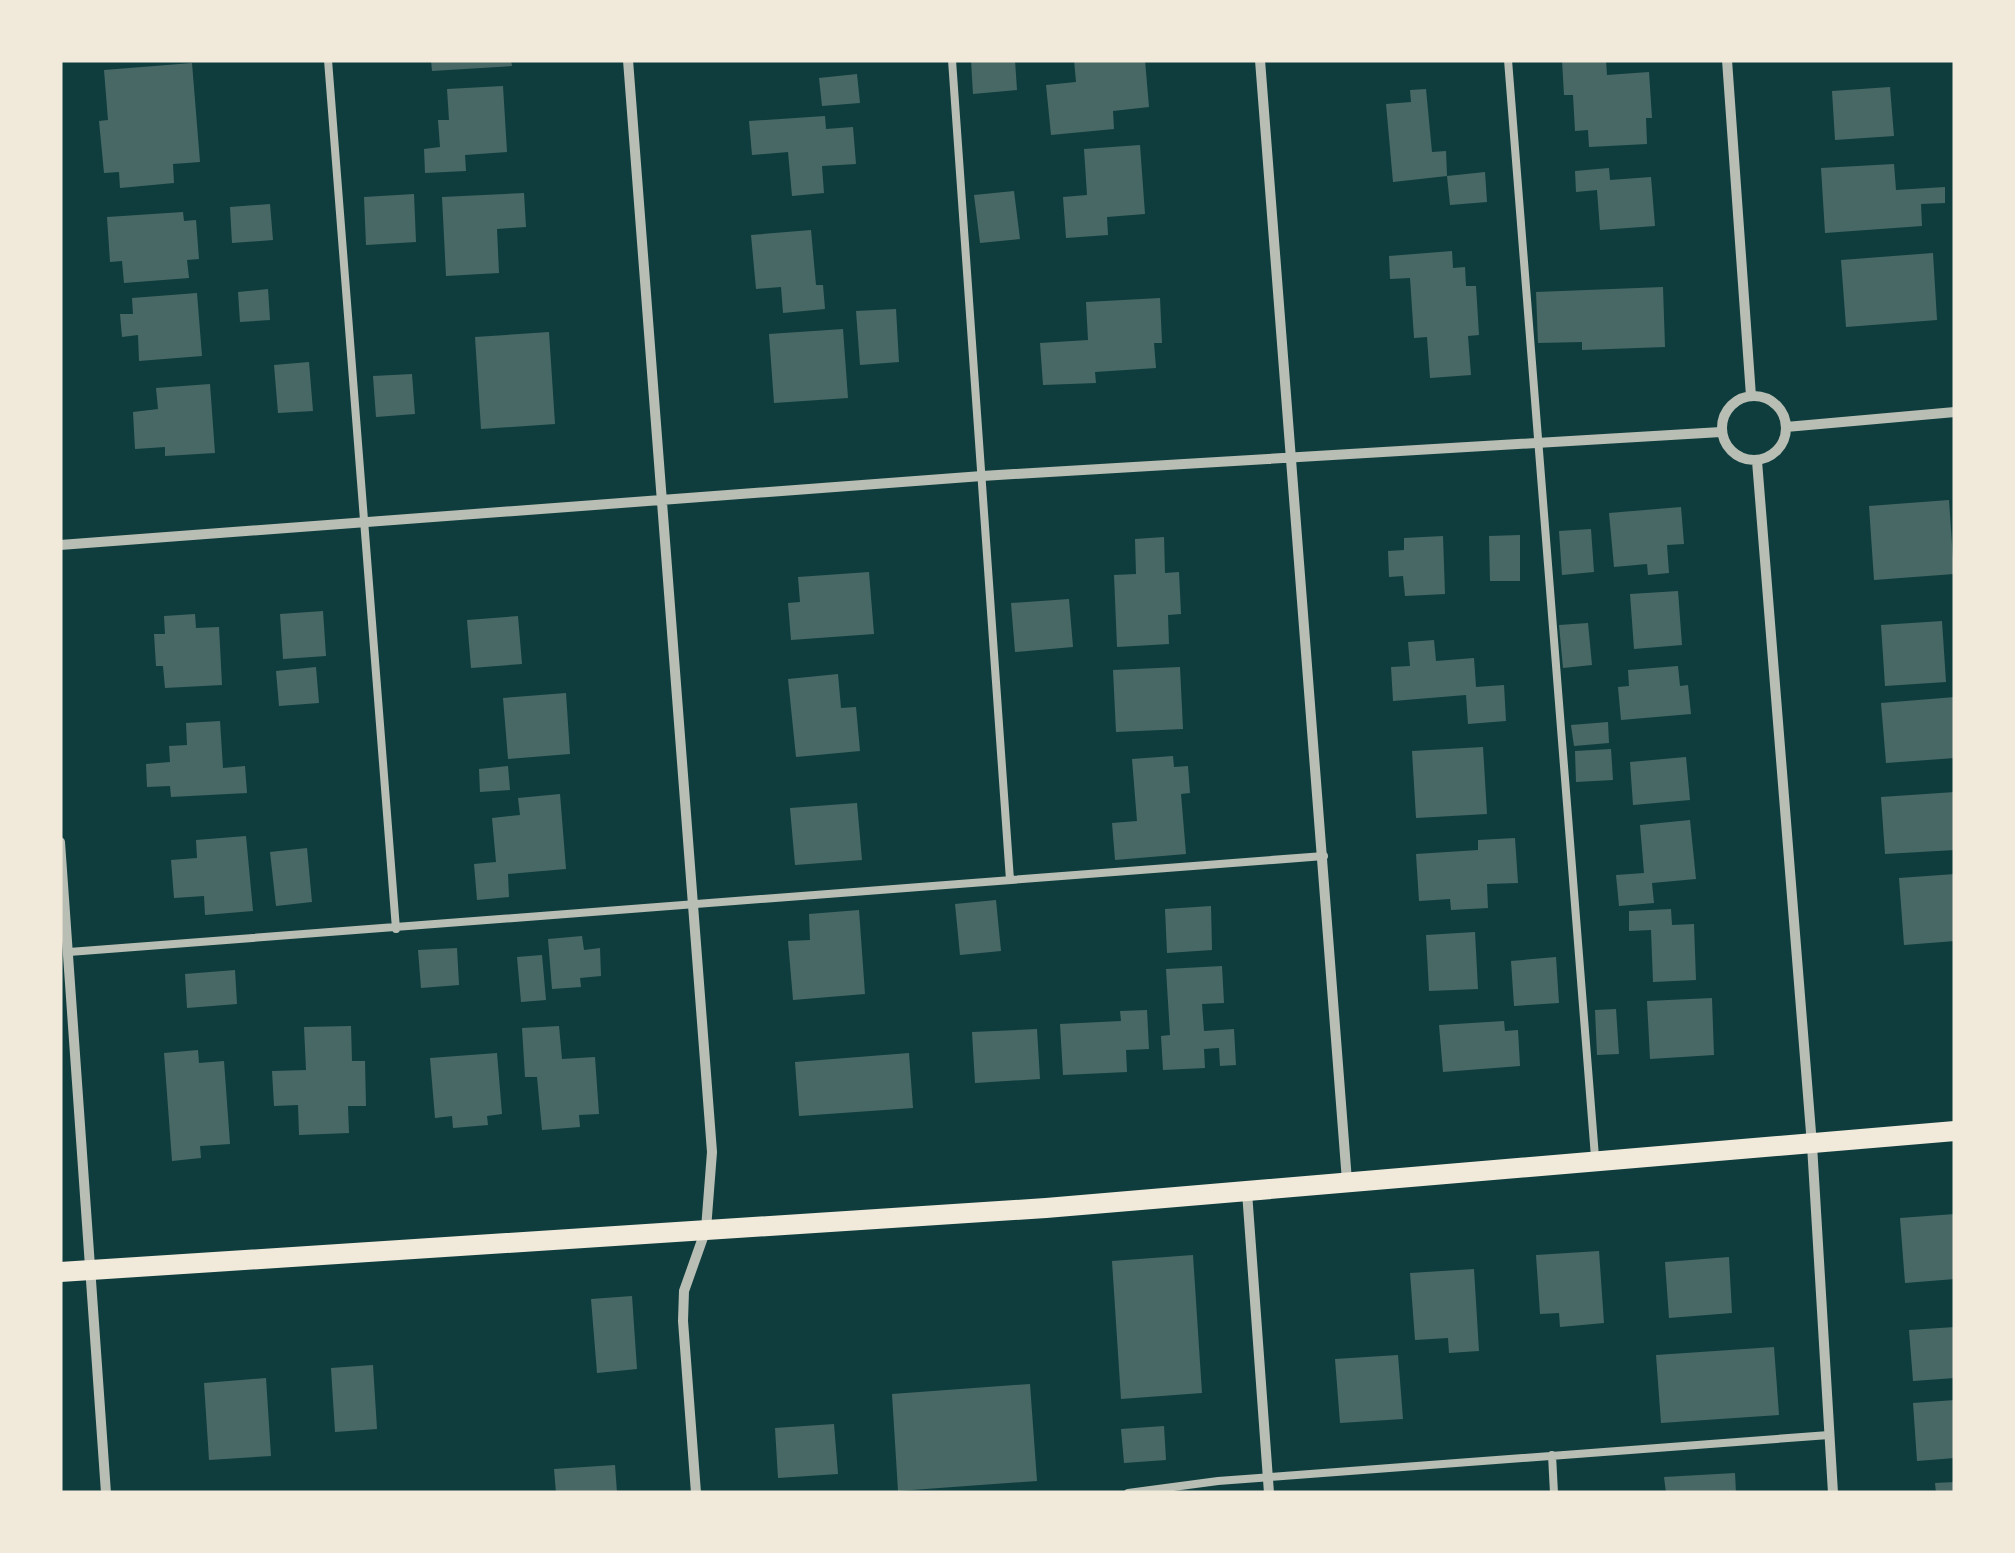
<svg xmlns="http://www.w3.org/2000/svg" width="2015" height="1553" font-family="'Fira Sans',sans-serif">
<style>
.building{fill:#486865}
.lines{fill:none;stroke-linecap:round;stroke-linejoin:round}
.service{stroke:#b8beb3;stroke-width:8}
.minor{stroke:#b8beb3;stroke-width:10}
.secondary{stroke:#f1e9da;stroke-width:20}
</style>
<rect width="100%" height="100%" fill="#0f3d3e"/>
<path class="building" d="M431,60h80l1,6 -80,5z
M971,60h44l2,30 -44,4z
M1074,60h71l4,47 -36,4 1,18 -63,6 -5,-50 30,-3z
M1562,60h44l1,15 42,-3 3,46h-6l1,26 -58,3 -1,-17 -13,1 -2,-36h-9z
M192,63l8,99 -27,2 1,19 -54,5 -1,-16 -15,1 -5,-52 9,-1 -4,-50z
M857,74l3,29 -38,3 -3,-28z
M503,86l4,66 -42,3 1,16 -41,2 -1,-24 16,-2 -2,-27h11l-2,-31z
M1890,87l4,49 -59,4 -3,-49z
M1426,89l6,63 14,-1 1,25 -54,6 -7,-78 25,-2 -1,-12z
M825,116l1,13 27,-2 3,37 -34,2 2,27 -32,3 -4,-44 -36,3 -3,-34z
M1140,145l5,69 -38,3 1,18 -42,3 -3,-41 24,-2 -3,-46z
M1894,164l2,26 49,-3v16l-24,1 1,22 -97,7 -4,-65z
M1609,168l1,12 41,-3 4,49 -55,4 -3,-40 -21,2 -1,-21z
M1485,172l2,30 -37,3 -3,-29z
M1014,191l6,48 -40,4 -6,-48z
M524,193l2,34 -29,2 2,44 -53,3 -4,-79z
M414,194l2,48 -50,3 -2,-48z
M270,204l3,36 -41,3 -2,-36z
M183,212l1,9 12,-1 3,39 -12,1 2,18 -65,5 -2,-22 -12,1 -3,-45z
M811,230l5,55h7l2,24 -42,4 -2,-26 -25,2 -5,-54z
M1452,251l1,17 12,-1 1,19h10l3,49 -11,1 3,39 -41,3 -3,-41 -13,1 -4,-60 -20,1 -1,-23z
M1933,253l4,67 -91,7 -5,-67z
M1663,287l2,60 -83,3v-8l-44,1 -2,-51z
M268,289l2,31 -30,2 -2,-30z
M197,293l5,63 -63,5 -1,-26 -16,2 -2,-23h13l-1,-16z
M1160,298l2,45h-8l2,25 -61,4 1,11 -53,2 -3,-42 48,-3 -2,-38z
M896,309l3,53 -39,3 -4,-54z
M843,329l5,69 -74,5 -5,-69z
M549,332l6,92 -74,5 -6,-92z
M309,362l4,49 -35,2 -4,-48z
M412,374l3,40 -39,3 -3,-41z
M210,384l5,69 -50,3v-9l-30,2 -2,-37 25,-3 -2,-21z
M1949,500l5,74 -80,6 -5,-74z
M1681,507l3,37 -17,1 2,28 -21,2 -1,-11 -33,3 -5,-54z
M1591,529l3,43 -32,3 -3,-44z
M1520,535v46h-30l-1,-45z
M1443,536l2,58 -40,2 -2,-20 -14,1 -1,-26 16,-1v-12z
M1164,537l1,36 14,-1 2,42 -13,1 1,29 -52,3 -3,-72 22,-1 -1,-35z
M869,572l5,62 -83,6 -3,-37 12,-1 -2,-25z
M1678,591l4,54 -48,4 -4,-55z
M1069,599l4,48 -58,5 -4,-49z
M323,611l3,45 -43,3 -3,-45z
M195,614l1,14 23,-1 3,58 -57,3 -2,-22h-7l-2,-32h11l-1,-18z
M518,616l4,48 -51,4 -4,-48z
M1942,621l4,61 -61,4 -4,-61z
M1588,623l4,42 -29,3 -4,-43z
M1434,640l2,21 38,-3 2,29 28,-2 2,36 -38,3 -2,-29 -73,6 -2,-34 19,-1 -2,-24z
M1678,666l2,20 8,-1 3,29 -70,6 -3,-33 11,-1 -1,-16z
M316,667l3,36 -40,3 -3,-35z
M1180,667l3,62 -67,3 -3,-62z
M838,674l3,34 15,-1 4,44 -64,6 -8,-78z
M566,693l4,61 -62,5 -5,-61z
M1955,697v61l-69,5 -5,-60z
M220,721l3,47 22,-2 2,27 -76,4 -1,-11 -23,1 -1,-23 24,-2 -1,-16 18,-1 -1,-22z
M1608,722l1,21 -35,3 -3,-21z
M1483,747l4,67 -71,4 -4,-67z
M1611,749l2,31 -37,2 -1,-31z
M1173,756l1,11 14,-1 2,27 -9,1 5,60 -71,6 -3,-37 25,-2 -5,-62z
M1686,757l4,43 -57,5 -3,-43z
M508,766l2,24 -30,2 -1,-23z
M1955,792v58l-70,4 -4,-57z
M560,794l6,75 -58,5 1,23 -32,3 -3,-36 22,-2 -4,-44 28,-3 -2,-17z
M857,803l5,57 -67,5 -5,-57z
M1690,820l6,59 -44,4 2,20 -35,3 -3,-31 28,-2 -4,-48z
M246,836l7,75 -48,4 -1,-19 -30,2 -3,-38 26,-2 -1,-18z
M1515,838l3,45 -31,1 1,24 -37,2 -1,-11 -31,2 -3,-47 62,-4v-10z
M307,848l5,54 -36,4 -6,-54z
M1955,874v67l-51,4 -5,-67z
M996,900l5,51 -41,4 -5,-51z
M1211,906l1,44 -45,3 -2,-44z
M1671,909l1,16 22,-1 2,56 -43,2 -2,-52 -22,1v-20z
M859,910l6,84 -72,6 -5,-59 22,-1 -1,-26z
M1475,932l3,57 -49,2 -3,-56z
M582,936l2,14 16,-2 1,28 -21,2 1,9 -29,2 -4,-50z
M457,948l2,37 -38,3 -3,-38z
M542,955l4,45 -25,2 -4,-45z
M1556,957l3,46 -45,3 -3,-45z
M1222,966l2,37 -22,1 2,27 30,-2 2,36 -16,1 -1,-18 -15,1 1,19 -42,2 -2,-34 9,-1 -4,-66z
M235,970l2,34 -50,4 -2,-34z
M1712,998l2,57 -64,4 -3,-58z
M1616,1009l3,45 -22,1 -2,-45z
M1147,1010l2,39 -23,1 1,22 -64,3 -3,-51 61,-3 -1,-10z
M1504,1021l1,10 13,-1 2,36 -77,6 -4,-47z
M351,1026l1,35h13l1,45h-18l1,27 -50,2 -1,-30 -24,1 -2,-35 34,-1 -2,-43z
M559,1026l3,33 33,-2 4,57 -20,1 1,12 -38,3 -5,-53h-12l-3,-49z
M1037,1029l3,50 -65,4 -3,-51z
M198,1050l1,13 25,-2 6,83 -30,2 1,12 -29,3 -8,-108z
M497,1053l5,61 -15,2 1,9 -35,3 -1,-12 -17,2 -5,-60z
M909,1053l4,55 -114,8 -4,-54z
M1955,1214v65l-50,4 -5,-65z
M1599,1251l5,72 -44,4 -1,-14 -19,1 -4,-59z
M1193,1255l9,138 -81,6 -9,-138z
M1729,1257l3,56 -63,5 -4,-56z
M1474,1269l5,82 -30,2 -1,-15 -33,2 -5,-67z
M632,1296l5,73 -40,4 -6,-74z
M1955,1327v51l-42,3 -4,-51z
M1774,1347l5,68 -118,8 -5,-68z
M1398,1355l5,64 -63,4 -5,-64z
M373,1365l4,64 -42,3 -4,-64z
M266,1378l5,78 -62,4 -5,-77z
M1030,1384l7,97 -139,10 -6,-97z
M1955,1400v58l-38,3 -4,-58z
M834,1424l4,50 -60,4 -3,-50z
M1164,1426l2,34 -42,3 -3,-34z
M615,1465l2,28h-61l-2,-24z
M1735,1473l1,20h-70l-2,-16z
M1955,1482v11h-19l-1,-10z"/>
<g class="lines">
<path class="service" d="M328,60l68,869
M952,60l58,820
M1508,60l87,1097
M69,952l1255,-96
M1552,1455l2,38
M1128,1493l90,-12 611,-46"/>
<path class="minor" d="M628,60l84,1092 -6,77 -22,62 -1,30 13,172
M1260,60l87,1121
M1727,60l24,336
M1722 428a32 32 0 1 1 64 0a32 32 0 1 1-64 0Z
M1786,427l169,-15
M1757,461l55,684 21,348
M60,545l922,-69 739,-44
M60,842l46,651
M1247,1192l22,301"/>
<path class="secondary" d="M60,1272l986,-64 909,-77"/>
</g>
<rect width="2015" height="1553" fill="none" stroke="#f1e9da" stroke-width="125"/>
</svg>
